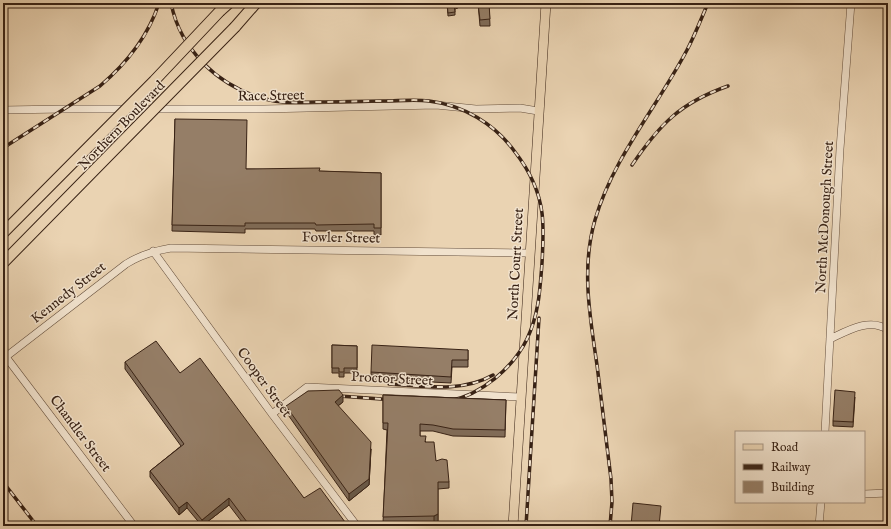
<svg xmlns="http://www.w3.org/2000/svg" width="891" height="529" font-family="'IM FELL English',serif">
<style>
.lines{fill:none;stroke-linecap:round;stroke-linejoin:round}
.minor-casing{stroke:#644e3c;stroke-width:8}
.major-casing{stroke:#382215;stroke-width:10}
.highway-casing{stroke:#382215;stroke-width:12}
.minor{stroke:#f1e2cd;stroke-width:7}
.major{stroke:#ead3b2;stroke-width:9}
.highway{stroke:#ead3b2;stroke-width:10}
.rail-casing{stroke:#382215;stroke-width:3.5}
.rail{stroke:#f1e2cd;stroke-width:2;stroke-dasharray:6;stroke-linecap:butt}
.highway-bridge-casing{stroke:#382215;stroke-width:12;stroke-linecap:butt}
.highway-bridge{stroke:#ead3b2;stroke-width:10}
.wall{fill:#806c59;stroke:#382215}
.shaded-wall{fill:#685848;stroke:#382215}
.building{fill:#957e67;stroke:#382215}
.labels{text-anchor:middle;stroke-width:3;stroke-linejoin:round;paint-order:stroke}
.street-label{font-size:14px;fill:#382215;stroke:#f1e2cd}
</style>
<rect width="100%" height="100%" fill="#ead3b2"/>
<filter id="stains"><feTurbulence type="fractalNoise" baseFrequency=".005" numOctaves="4"/><feColorMatrix values="0 0 0 0 .2 0 0 0 0 .09 0 0 0 0 .02 0 0 0 .5 -.17"/></filter>
<radialGradient id="worn" r=".72"><stop offset=".6" stop-color="#630" stop-opacity="0"/><stop offset="1" stop-color="#630" stop-opacity=".3"/></radialGradient>
<g class="lines">
<defs>
<path id="minor" d="M3,110l61,-1h200l172,-4 40,4 44,-1 18,3
M153,251l119,163 85,112
M830,339c17,-8 40,-22 58,-9
M3,353l131,173
M3,359l123,-95c14,-9 28,-13 45,-16l358,5
M272,414l35,-27 214,10
M825,432l15,-283 11,-146
M864,494l24,-1
M819,526l2,-24"/>
<path id="major" d="M513,526l33,-523"/>
<path id="highway" d="M220,11l9,-8
M235,27l21,-24"/>
</defs>
<use href="#minor" class="minor-casing"/>
<use href="#major" class="major-casing"/>
<use href="#highway" class="highway-casing"/>
<use href="#minor" class="minor"/>
<use href="#major" class="major"/>
<use href="#highway" class="highway"/>
<defs>
<path id="rail" d="M171,3c5,25 16,43 33,61 17,17 39,29 61,35 18,5 36,3 54,3 21,0 42,-1 64,-1 15,0 31,-2 46,0 34,4 66,23 86,51 14,18 24,38 27,61 2,16 1,33 0,50 -2,26 -3,51 -15,76 -14,29 -46,56 -78,62
M3,148l97,-62c27,-23 48,-49 59,-83
M632,165c28,-41 48,-62 96,-79
M389,384c34,2 73,9 104,-9
M339,396l56,4
M3,482l34,44
M526,526l13,-208
M610,526l2,-24 -1,-23c-5,-38 -9,-76 -14,-114 -7,-48 -16,-97 -2,-145 18,-62 62,-113 92,-170 8,-15 14,-31 21,-47"/>
</defs>
<use href="#rail" class="rail-casing"/>
<use href="#rail" class="rail"/>
<defs>
<path id="highway-bridge" d="M3,233l151,-152 66,-70
M3,263l232,-236"/>
</defs>
<use href="#highway-bridge" class="highway-bridge-casing"/>
<use href="#highway-bridge" class="highway-bridge"/>
</g>
<path class="wall" d="M447,3h11v5l-3,1v6l-7,1z
M478,3h11l1,23h-10z
M175,119l71,50 135,4v62h-7v-4h-58l-1,-2h-70v4l-73,-2z
M332,345l25,1v27h-13v4h-5v-4h-7z
M468,350v17h-16l-1,16 -80,-4v-7z
M125,362l55,11 124,125 41,28h-100l-16,-21 -27,21 -15,-18 -8,7 -29,-38v-6l31,-25 -56,-77z
M383,395l123,5 -1,37 -52,-1 -20,-5h-13v5l6,6 10,19 13,21v6l-11,1v32l-4,2h-51l4,-93 -4,-1z
M855,397l-2,30 -20,-1v-5z
M343,402l-5,4 33,43 -2,36 -20,16 -63,-89v-6z"/>
<path class="shaded-wall" d="M343,395v7l-8,6v-6z
M371,449l-2,36 -20,16v-7z
M229,498v7l-27,21v-6z
M187,502v6l-8,7v-7z
M438,514v7l-4,2v-7z
M345,522v4h-5z"/>
<path class="building" d="M447,3h11v2h-4l1,7 -7,1z
M478,3h11l1,16 -10,1z
M175,119l72,1 -1,49 74,-1 -1,3 62,2v55h-7v-4l-58,1 -1,-2h-70v3l-73,-1z
M156,341l24,32 20,-15 104,140 16,-10 25,34 -5,4h-90l-21,-28 -27,22 -15,-18 -8,6 -29,-37 34,-27 -59,-82z
M332,345l25,1v22h-13v4h-5v-4h-7z
M372,345l96,5v10h-16l-1,17 -80,-5z
M339,390l4,5 -8,7 36,40 -2,37 -20,15 -63,-88 22,-15z
M835,390l20,2 -2,30 -20,-1z
M383,395l123,5 -1,30 -52,-1 -20,-4 -13,-1v12h6l-1,6h9l2,19 6,-2 5,1 2,22h-11v32l-4,2 -51,1 5,-94h-5z
M633,503l28,3 -2,20h-28z"/>
<g class="labels">
<g class="street-label">
<text transform="translate(271 95) rotate(-1)" y="5">Race Street</text>
<text transform="translate(121 125) rotate(-46)" y="5">Northern Boulevard</text>
<text transform="translate(824 217) rotate(-87)" y="5">North McDonough Street</text>
<text transform="translate(341 237) rotate(1)" y="5">Fowler Street</text>
<text transform="translate(515 264) rotate(-87)" y="5">North Court Street</text>
<text transform="translate(68 292) rotate(-38)" y="5">Kennedy Street</text>
<text transform="translate(392 378) rotate(3)" y="5">Proctor Street</text>
<text transform="translate(265 382) rotate(54)" y="5">Cooper Street</text>
<text transform="translate(81 433) rotate(53)" y="5">Chandler Street</text>
</g>
</g>
<rect width="891" height="529" fill="none" stroke="#ead3b2" stroke-width="16"/>
<rect x="4" y="4" width="883" height="521" fill="none" stroke="#382215" stroke-width="2"/>
<rect x="8" y="8" width="875" height="513" fill="none" stroke="#382215"/>
<rect x="735" y="431" width="130" height="72" fill="#f1e2cd" stroke="#a79583"/>
<rect x="743" y="444" width="20" height="6" fill="#ead3b2" stroke="#a79583"/>
<text x="771" y="451" font-size="12" fill="#382215">Road</text>
<rect x="743" y="464" width="20" height="6" fill="#382215" stroke="#a79583"/>
<text x="771" y="471" font-size="12" fill="#382215">Railway</text>
<rect x="743" y="481" width="20" height="12" fill="#957e67" stroke="#a79583"/>
<text x="771" y="491" font-size="12" fill="#382215">Building</text>
<rect width="100%" height="100%" filter="url(#stains)"/>
<rect width="100%" height="100%" fill="url(#worn)"/>
</svg>
